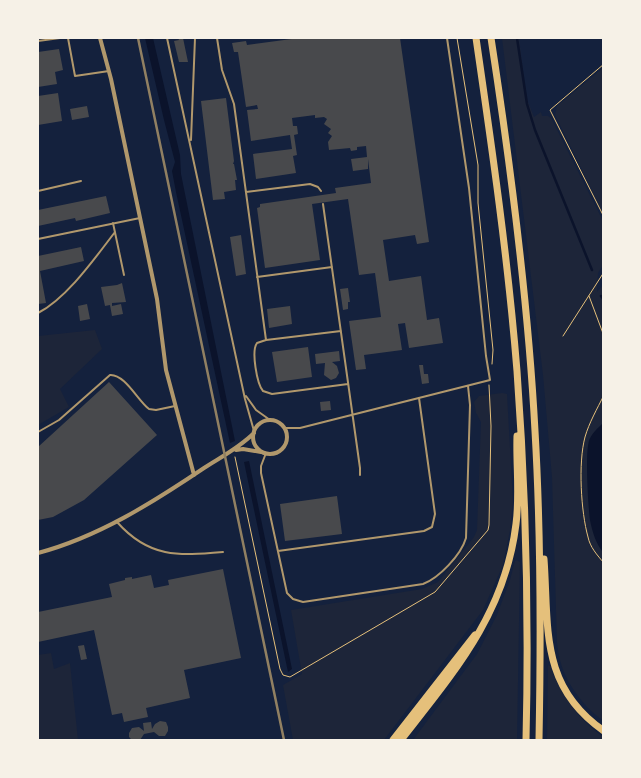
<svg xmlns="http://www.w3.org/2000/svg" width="641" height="778" font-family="'Work Sans',sans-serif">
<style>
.green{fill:#1d2539}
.water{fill:#0b132b}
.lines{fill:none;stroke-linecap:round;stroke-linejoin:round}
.stream{stroke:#0b132b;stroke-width:2.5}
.building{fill:#48494c}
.path{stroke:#e5c07b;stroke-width:1}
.service{stroke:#b1986c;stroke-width:2}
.minor{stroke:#b1986c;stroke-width:4}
.motorway{stroke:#e5c07b;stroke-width:7}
.rail{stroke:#918062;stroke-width:2.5}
</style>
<rect width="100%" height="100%" fill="#14213d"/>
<path class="green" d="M502,38h17l7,59 8,20 7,-5 1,4h6l3,2 52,103v44l-5,8 -1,19 6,-7v138l-6,6 -8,11 -2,14 3,65 11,31 2,2v168c-17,-10 -35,-35 -41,-53 -3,-8 -4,-17 -5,-24l-5,-166 -9,-102z
M603,68v145l-48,-98 2,-9z
M95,330l7,19 -42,40 9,18 -31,18v-89z
M502,393l5,1 6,108 -3,28 -7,35 -20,45 -99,130h-91l-10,-55 19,-11 -11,-64 131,-21 16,-7 36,-45 3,-7 4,-108 -5,-9 -2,-11 5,-6z
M517,560l3,2 -3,178h-104l64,-86 20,-39 13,-35 5,-19z
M51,653l3,16 16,-6 8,77h-40v-85z
M548,665l2,1c12,31 27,51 53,71v3h-56z"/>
<path class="water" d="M145,38h8l27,117 1,19 54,267 -5,2 -54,-251 -4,-21 3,-9 -11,-42z
M603,423v129c-7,-8 -11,-21 -13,-32 -2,-16 -5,-65 -1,-79 2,-7 9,-13 14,-18z
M249,461l43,208 -4,3 -44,-210z"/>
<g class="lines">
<path class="stream" d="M517,38l10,66 8,26 57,140
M601,296l3,4"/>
</g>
<path class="building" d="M178,38h5l5,24h-9l-5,-21 5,-1z
M299,38h101l29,204 -12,2 -2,-9 -32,5 6,41 32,-5 6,44 12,-2 4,25 -34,5 -4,-25 -7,1 4,26 -38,5 2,14 -10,1 -7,-49 32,-4 -6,-44 -16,2 -11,-76 -36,5 8,56 -55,8 -8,-60 3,-1v-3l76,-11 -1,-5 36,-5 -3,-24v10l-15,2 -2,-12 16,-2 -1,-11 -9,1v3l-6,1 -1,-3 -21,2 -1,-8 4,-6 -4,-3 3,-4 -7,-5 3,-5 -3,-2 -9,1v-3l-23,3 1,8h4l1,8 -4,1 3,20 -4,1 3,17 -40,6 -3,-25 39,-5 -2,-14 -39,6 -4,-31 11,-1 -1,-4 -11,2 -8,-55h-4l-2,-9 14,-2 1,4z
M59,49l4,21 -8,2 2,12 -19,3v-35z
M58,93l4,28 -24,4v-29z
M226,98l8,63 -1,3h1l3,16h-2l1,10 -12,2 1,7 -12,1 -12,-99z
M87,106l2,11 -17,3 -2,-11z
M106,196l4,17 -34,8 -1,-3 -37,8v-16z
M241,235l5,39 -10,2 -6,-39z
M81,247l3,14 -44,10 6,32 -8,1v-48z
M122,283l4,19 -14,1v3l9,-2 2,10 -11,2 -2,-11 -5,1 -4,-19 16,-2z
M348,288l2,14h-2v7l-5,1 -3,-21z
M87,304l3,15 -10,2 -2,-15z
M290,306l2,18 -23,4 -2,-19z
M308,347l4,30 -35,5 -5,-30z
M339,351l1,10 -8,1 5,4 2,7 -3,5 -5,2 -7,-5 1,-12 -9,1 -1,-10z
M419,365h4l1,9h4l1,9 -7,1z
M109,382l48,53 -73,65 -31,17 -15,3v-73z
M330,401l1,9 -10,1 -1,-9z
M337,496l5,38 -57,7 -5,-37z
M223,569l18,89 -57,12 6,28 -44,10 2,9 -24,5 -2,-9 -10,2 -18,-85 -56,12v-30l74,-15 -3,-13 16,-4v-2l7,-1v2l19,-4 3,13 15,-3 -1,-5z
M84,645l3,14 -6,1 -3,-14z
M160,721l6,1 2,5v4l-3,5h-6l-5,-4 -10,2 -4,6h-8l-3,-3v-4l3,-5 7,-1 5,4 -1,-8 8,-1 1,7 3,-5z"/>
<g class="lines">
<path class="path" d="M457,38l21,127v38l15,147 -1,14
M604,64l-54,46 54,107
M589,296l15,40
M563,336l41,-64
M604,395c-7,14 -15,28 -19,42 -7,26 -4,75 3,100 2,10 9,18 16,26
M235,457l45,212 3,6 7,2 145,-85 53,-62 1,-5 2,-99 -2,-41"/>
<path class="service" d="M68,38l7,38 34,-5
M167,38l78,361 9,32
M217,38l5,32 12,34 32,236
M38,41l22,-3
M191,140l4,-102
M38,191l43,-10
M246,192l64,-8 8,3 3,4
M323,204l37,264v7
M113,223l11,52
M38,239l102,-21
M257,277l75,-10
M38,313c29,-15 57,-55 77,-81
M341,331l-75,9 -9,3c-6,8 0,41 6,48l9,3 76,-10
M246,396l10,14 14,10
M285,428h15l190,-48 -4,-24 -17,-168 -22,-150
M38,432l21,-12 51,-45c15,-1 28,26 39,34l7,1 19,-4
M266,453l-5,13v7l26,120 6,6 10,3 120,-18c16,-6 38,-29 43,-46l4,-133 -2,-19
M117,522c32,36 61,34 106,30
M278,551l146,-20 8,-4 3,-13 -16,-116"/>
<path class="minor" d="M100,38l11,41 46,220 9,71 28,105
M253 437a17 17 0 1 1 34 0a17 17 0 1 1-34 0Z
M236,450l7,-1 18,3
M38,553c60,-16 114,-50 166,-85 17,-11 35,-20 50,-35"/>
<path class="motorway" d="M476,38c16,110 32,221 41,333 9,123 12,246 9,369
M491,38c20,130 37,261 44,393 6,103 6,206 4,309
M544,559c5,68 -5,127 60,172
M393,740l82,-105
M401,740c53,-68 104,-126 115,-216 4,-29 0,-59 1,-88"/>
<path class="rail" d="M138,38l146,702"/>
</g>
<rect width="641" height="778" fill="none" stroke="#f6f1e7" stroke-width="78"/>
</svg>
